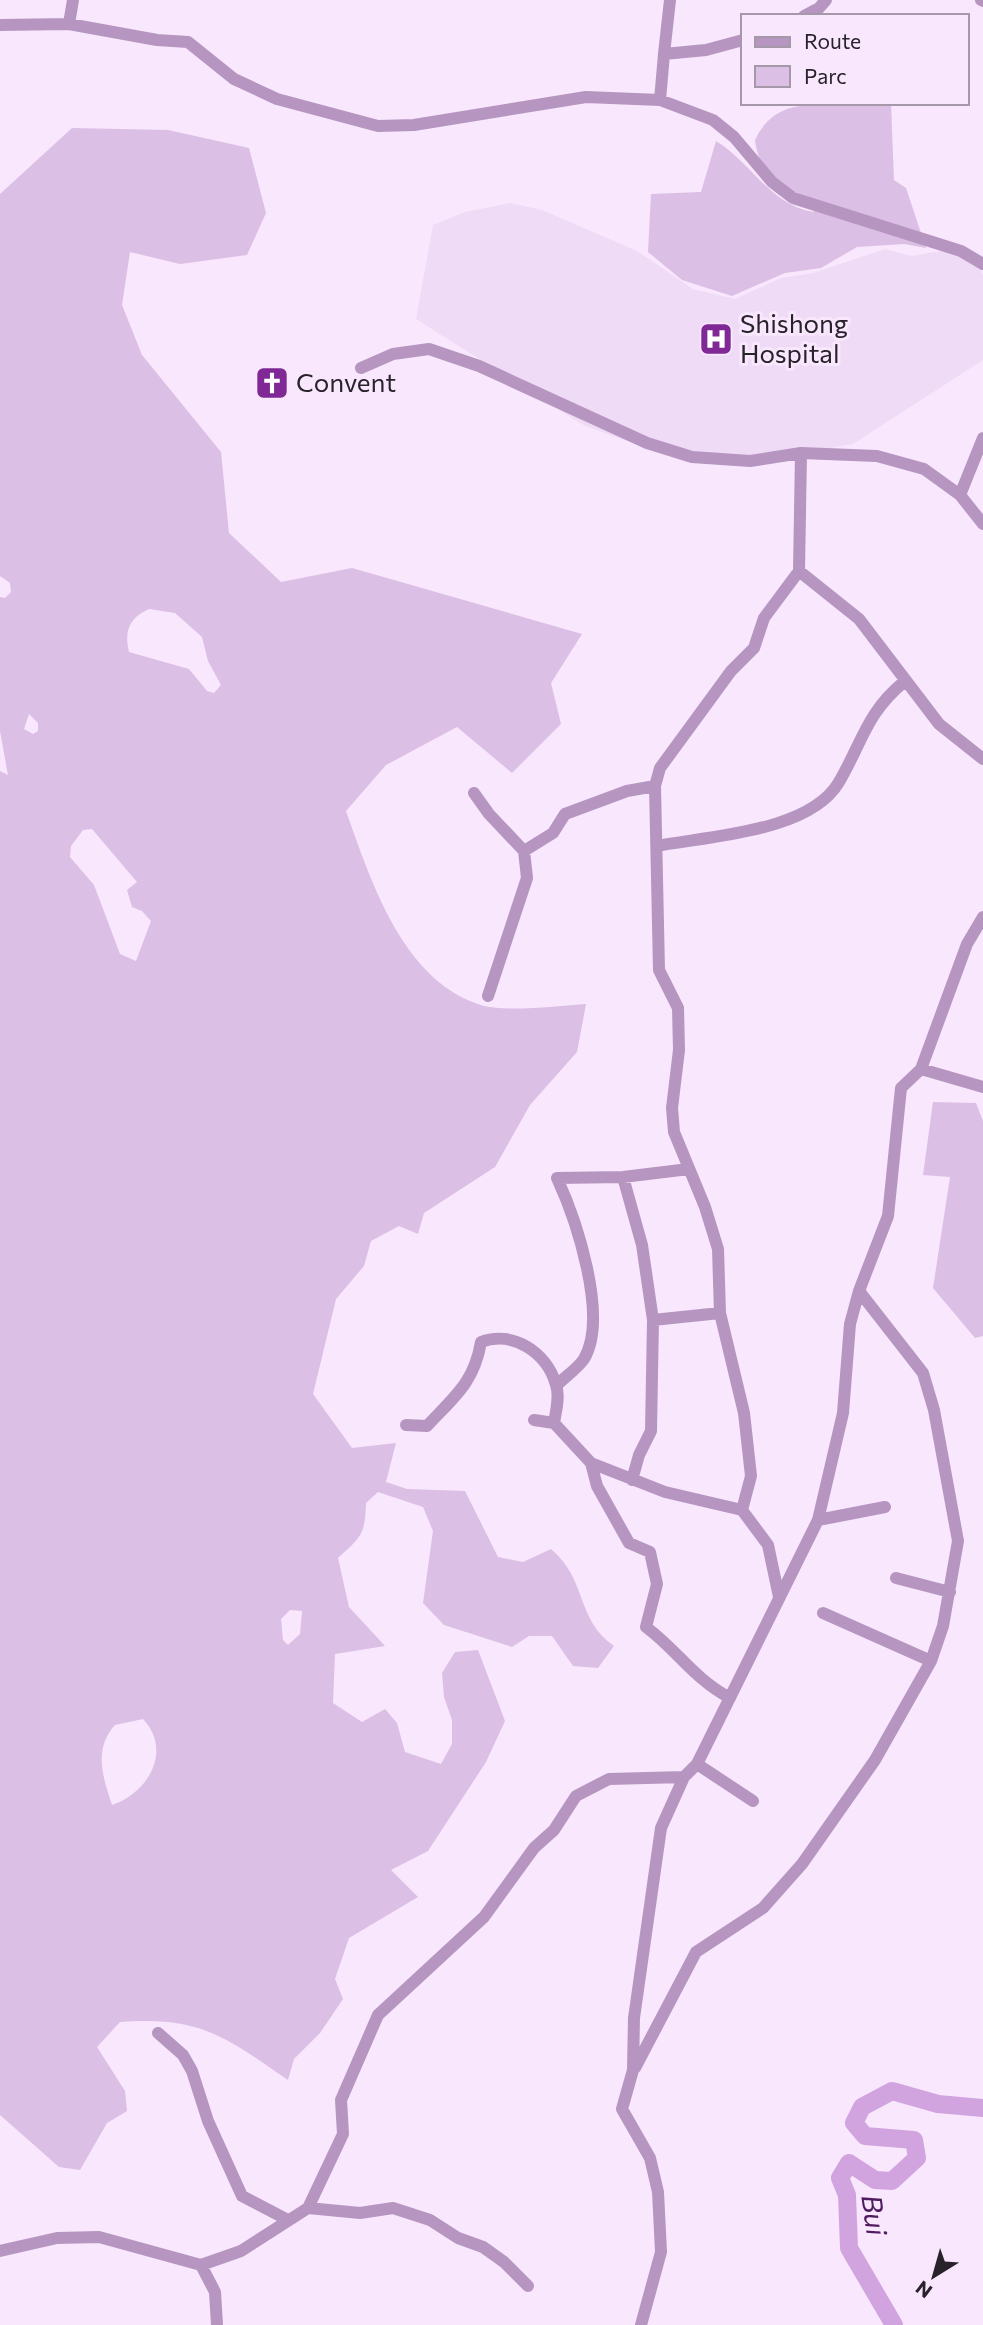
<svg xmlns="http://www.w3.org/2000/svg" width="983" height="2325" font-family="Commissioner,sans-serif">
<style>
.built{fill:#f0dbf7}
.green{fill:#dcbfe5;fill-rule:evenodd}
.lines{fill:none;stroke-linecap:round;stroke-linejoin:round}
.river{stroke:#d1a4df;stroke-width:18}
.minor{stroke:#b696c0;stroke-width:12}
.labels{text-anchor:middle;stroke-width:6;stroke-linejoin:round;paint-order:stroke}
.poi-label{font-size:26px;fill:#28222a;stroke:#f8e7fd;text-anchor:start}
.water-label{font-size:28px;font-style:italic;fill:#511b60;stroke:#f8e7fd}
</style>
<rect width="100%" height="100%" fill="#f8e7fd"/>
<path class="built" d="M510,203l32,7 95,41 56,38 42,10 46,-21 32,-5 72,-24 27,7 46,-8 22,20 3,8v84l-130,84 -98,17 -69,1 -101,-36 -169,-107 17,-94 32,-13z"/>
<path class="green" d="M856,103h35l3,77 12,8 20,60 -22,-4 -47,3 -36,21 -36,5 -53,23 -50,-16 -34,-28 3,-58 50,-2 15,-51c35,21 53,63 97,71l9,-9c-32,-11 -63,-25 -67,-63 19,-40 54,-36 93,-34z
M72,128l96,2 81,18 17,65 -19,42 -67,9 -50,-12 -8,53 20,50 79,97 8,81 52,49 71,-14 230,66 -31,49 10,41 -49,49 -55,-46 -71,38 -40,46c25,70 57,172 138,195 24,6 76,0 102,-2l-9,48 -47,53 -35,62 -71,46 -6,21 -19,-8 -28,15 -7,25 -28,33 -23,95 39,54 44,-5 -10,39 21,7 58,2 33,66 25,5 28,-13c37,31 24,70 63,97l-16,22 -25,-2 -21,-30h-23l-17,11 -68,-22 -21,-22 10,-72 -10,-24 -45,-15 -12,11c-1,32 -5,34 -28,55l11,49 36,39 -50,8 -2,49 29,19 23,-13 12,14 8,29 36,12 11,-20v-24l-8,-23 -2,-24 13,-21 23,-2 27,71 -19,41 -58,89 -37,19 27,27 -69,41 -14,41 8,20 -23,34 -26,26 -6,21c-63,-43 -87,-64 -168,-58l-23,25 28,44 2,20 -20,12 -27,47 -21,-3 -59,-52v-1344l8,4 -8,-44v-134l5,1 6,-6 -1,-9 -10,-7v-382zM149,609l26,4 27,24 6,24 13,24 -7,8 -7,-2 -18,-22 -60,-17c-5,-21 0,-34 20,-43zM29,714l9,9v8l-5,3 -9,-5zM92,829l45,53 -10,8 5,17 10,4 9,10 -15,40 -16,-7 -26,-69 -24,-28 1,-11 12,-16zM290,1610l12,1 -2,23 -12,11 -5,-5 -2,-21zM143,1719c30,32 5,74 -31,86 -9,-27 -19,-56 3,-80z
M933,1102l43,1 7,18v215l-8,2 -42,-50 17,-111 -27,-2z"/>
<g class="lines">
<path class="river" d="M894,2325l-45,-77 -2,-53 -7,-17 9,-15 26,17 17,1 25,-23 -3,-18 -49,-4 -11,-13 8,-16 30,-16 46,13 45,4"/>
<path class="minor" d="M981,0l2,1
M804,16l15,-8 7,-8
M69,24l4,-24
M0,25l69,-1 88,16 31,2 46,37 43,20 101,27 36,-1 172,-28 74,3 53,20 21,17 38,45 21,16 168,53 22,13
M664,54l6,-54
M660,100l4,-46 42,-4 37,-10
M361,368l32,-14 36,-5 50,17 168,77 45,14 58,4 51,-8 76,3 47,13 36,26 23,29
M960,495l23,-57
M799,571l60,48 80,105 44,35
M474,793l15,21 35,37
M657,846c52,-10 153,-14 182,-64 24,-41 27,-69 66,-101
M488,996l39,-118 -3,-27 29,-18 12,-19 62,-23 28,-5
M921,1069l46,-125 16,-27
M623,1177l19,68 11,75 -2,111 -12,24 -7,25
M653,1320l67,-7
M557,1385c8,-8 21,-17 27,-26 25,-42 -8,-140 -27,-181l66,-1 66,-8
M534,1420l20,3 37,40 74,29 77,18
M406,1425l21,1c27,-29 47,-43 54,-84 31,-12 66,10 75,43 4,11 0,26 -2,38
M591,1463l6,23 32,57 21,9 7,32 -11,43c31,23 47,51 84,71
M818,1520l67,-13
M896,1578l54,14
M779,1597l-11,-52 -26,-35 9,-34 -7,-63 -24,-100 -2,-64 -13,-42 -31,-75 -2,-24 7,-58 -1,-42 -19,-38 -4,-184 5,-18 71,-97 23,-23 10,-30 35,-47 2,-118
M823,1613l108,48
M697,1764l56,37
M158,2033l25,22 9,16 16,50 34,75 46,24
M635,2068l61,-116 67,-44 39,-44 73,-104 56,-99 12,-35 15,-85 -24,-131 -11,-37 -64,-82
M308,2208l52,5 33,-5 37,12 28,18 25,9 21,15 24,24
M0,2251l57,-13 42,-1 102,28 40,-14 67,-43 35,-74 -2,-34 37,-85 106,-98 50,-69 20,-18 22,-34 33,-17 75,-2
M201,2265l14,27 2,33
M641,2325l20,-73 -3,-60 -8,-34 -28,-49 11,-39 1,-52 27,-190 23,-51 13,-13 121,-244 25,-107 7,-89 9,-33 29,-75 13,-128 20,-19 62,18"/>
</g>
<defs>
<symbol id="hospital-square" viewBox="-11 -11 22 22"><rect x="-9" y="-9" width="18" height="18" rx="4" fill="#7f2896" stroke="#f8e7fd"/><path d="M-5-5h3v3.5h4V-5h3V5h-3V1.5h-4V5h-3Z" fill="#fff"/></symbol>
<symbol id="church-square" viewBox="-11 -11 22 22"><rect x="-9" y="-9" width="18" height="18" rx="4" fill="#7f2896" stroke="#f8e7fd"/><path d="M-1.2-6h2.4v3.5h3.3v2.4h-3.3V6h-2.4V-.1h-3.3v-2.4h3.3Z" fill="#fff"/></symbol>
</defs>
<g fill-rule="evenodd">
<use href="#hospital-square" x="697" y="320" width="38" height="38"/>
<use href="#church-square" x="253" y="364" width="38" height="38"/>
</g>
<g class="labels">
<g class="poi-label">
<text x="740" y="333">Shishong<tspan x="740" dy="30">Hospital</tspan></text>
<text x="296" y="392">Convent</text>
</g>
<g class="water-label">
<text transform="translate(874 2215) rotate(82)" y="10">Bui</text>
</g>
</g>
<rect x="741" y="14" width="228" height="91" fill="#f8e7fd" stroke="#a598a9" stroke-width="2"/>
<rect x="755" y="37" width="35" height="10" fill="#b696c0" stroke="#a598a9" stroke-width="2"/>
<text x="804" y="49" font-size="21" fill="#28222a">Route</text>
<rect x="755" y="66" width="35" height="21" fill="#dcbfe5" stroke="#a598a9" stroke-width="2"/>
<text x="804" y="84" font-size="21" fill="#28222a">Parc</text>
<g transform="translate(934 2276) rotate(217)" stroke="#f8e7fd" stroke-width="5" paint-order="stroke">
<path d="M0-5L12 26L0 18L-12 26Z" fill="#28222a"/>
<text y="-10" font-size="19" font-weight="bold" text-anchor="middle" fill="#28222a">N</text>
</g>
</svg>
